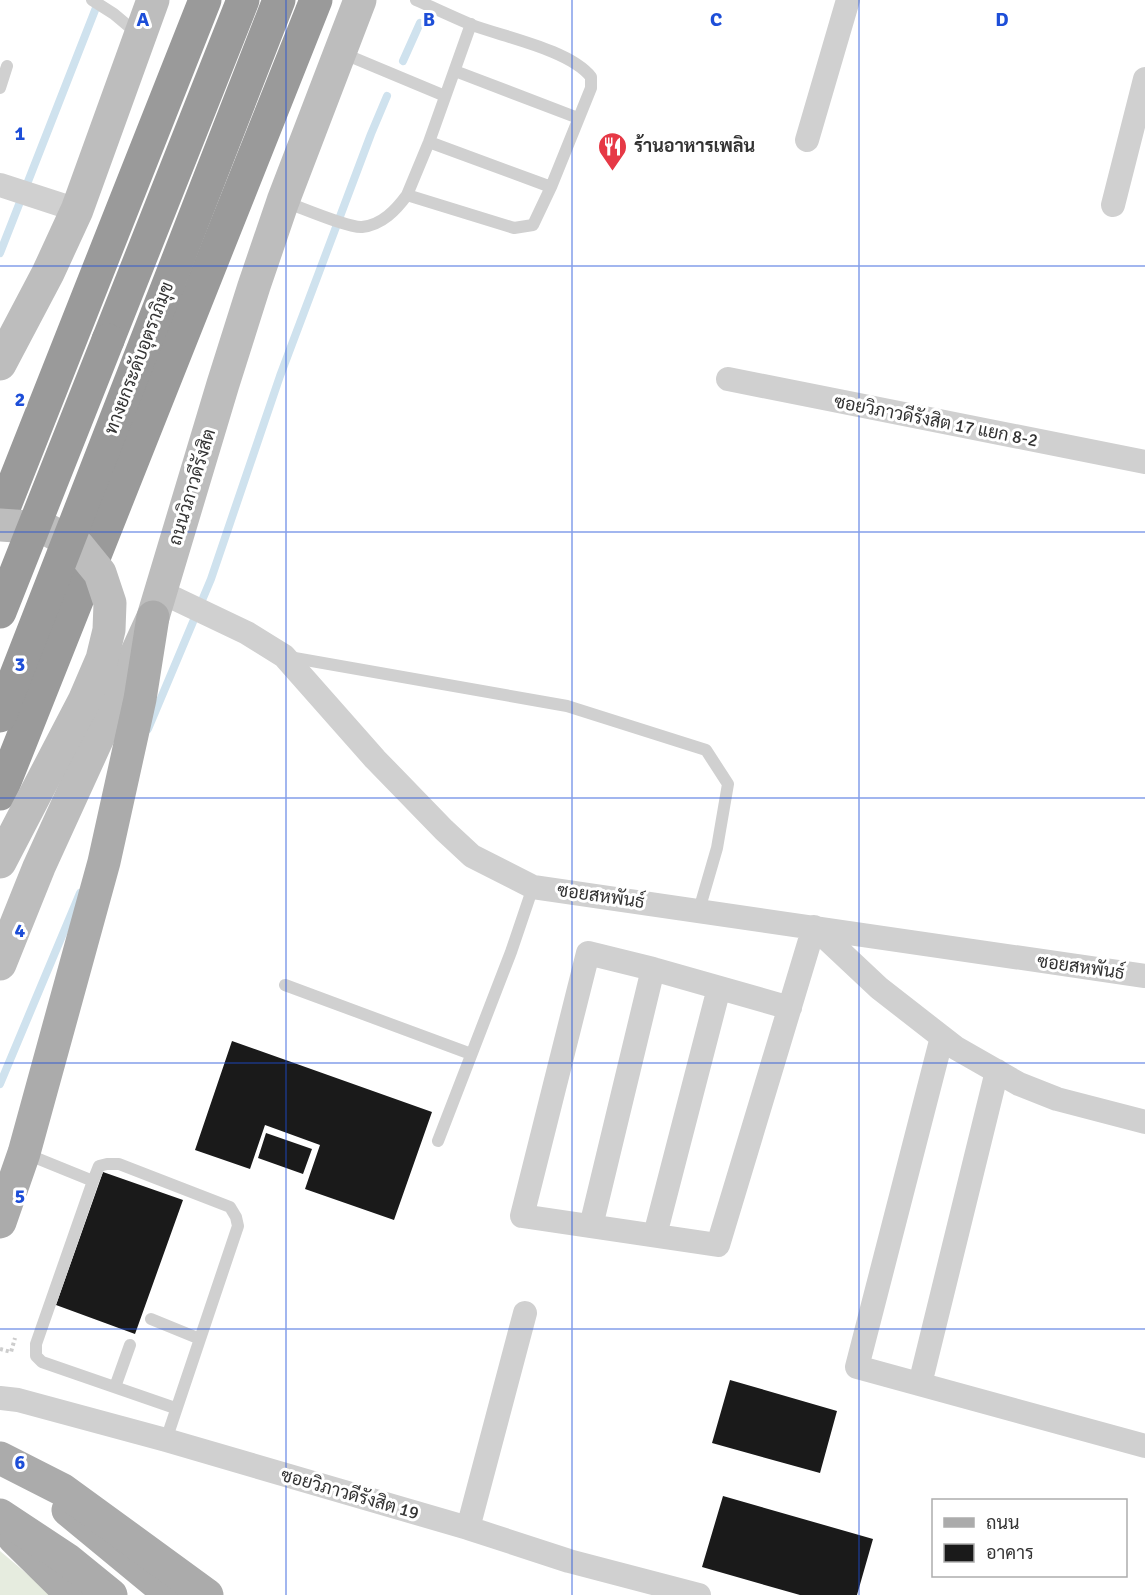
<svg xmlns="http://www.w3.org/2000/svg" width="1145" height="1595" font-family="Signika,Sarabun,sans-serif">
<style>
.green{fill:#e6ecdf}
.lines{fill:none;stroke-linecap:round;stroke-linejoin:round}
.stream{stroke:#cfe2ee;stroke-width:8}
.building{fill:#1a1a1a}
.path{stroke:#cdcdcd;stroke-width:4;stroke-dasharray:3 3;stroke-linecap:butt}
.lane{stroke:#d0d0d0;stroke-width:12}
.street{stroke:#d0d0d0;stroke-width:24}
.secondary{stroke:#bdbdbd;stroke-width:33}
.primary{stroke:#ababab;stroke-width:33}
.highway{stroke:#9a9a9a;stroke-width:33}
.secondary-bridge{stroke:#bdbdbd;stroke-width:33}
.primary-bridge{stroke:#ababab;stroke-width:33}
.highway-bridge{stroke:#9a9a9a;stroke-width:33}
.grid{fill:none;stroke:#1d4ed8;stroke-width:1.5;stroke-opacity:0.55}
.labels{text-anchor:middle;stroke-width:6;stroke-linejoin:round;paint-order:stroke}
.poi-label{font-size:18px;font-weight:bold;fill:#333;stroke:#fff;text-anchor:start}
.street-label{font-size:18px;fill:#333;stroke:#fff}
.grid-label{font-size:20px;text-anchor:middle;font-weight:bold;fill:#1d4ed8;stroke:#fff;stroke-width:6;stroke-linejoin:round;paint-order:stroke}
</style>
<rect width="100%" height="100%" fill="#fff"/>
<path class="green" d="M0,1551l52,44h-52z"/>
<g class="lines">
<path class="stream" d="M403,61l17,-38
M0,253l99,-253
M148,729l63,-150 69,-203 91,-242 16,-38
M0,1084l80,-191"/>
</g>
<path class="building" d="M232,1041l200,71 -38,108 -89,-31 15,-44 -55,-20 -15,44 -55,-19z
M266,1133l46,16 -9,25 -45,-16z
M103,1172l80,28 -48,134 -79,-29z
M730,1380l107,31 -17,62 -108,-30z
M723,1496l150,43 -16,56h-57l-98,-28z"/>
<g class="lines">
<path class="path" d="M0,1349l11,3 4,-14"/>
<path class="lane" d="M92,0l22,14 25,21
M342,53l103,43
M455,71l123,47
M0,88l7,-22
M429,142l122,45
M407,195l22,-53 42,-118
M285,202c15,5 63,26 77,25 20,-2 34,-17 45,-32l107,33 19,-3 18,-38 40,-99v-11c-21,-27 -87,-40 -119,-52 -19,-8 -38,-17 -56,-25
M289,657l278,49 139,44 22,34 -11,64 -18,62
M285,985l186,69
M438,1141l73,-189 22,-65
M24,1153l69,28
M151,1319l49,20
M115,1387l15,-42
M166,1440l72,-214 -2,-9 -6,-10 -111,-43h-12l-8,2 -6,15 -57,163v12l6,6 133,46"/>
<path class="street" d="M807,140l41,-140
M0,185l77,25
M1113,205l32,-126
M728,379l417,83
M161,592l86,41 37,23 91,103 69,71 28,26 61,31 612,89
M790,1008l-137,-39 -65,-16 -66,263 196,29 96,-318 65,61 77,60 63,36 38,15 88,23
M942,1037l-85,330 288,79
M591,1226l62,-257
M655,1235l64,-247
M920,1384l77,-313
M0,1398l18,2 148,40 302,88 101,33 130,34
M468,1528l57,-215"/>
<path class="secondary" d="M0,364l48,-91 29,-63 76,-210
M0,964l39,-97 114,-250 70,-233 31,-98 29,-85 77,-201"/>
<path class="primary" d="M0,1222l24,-69 80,-291 36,-163 13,-82
M68,1510l103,85
M4,1521l10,17 58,57"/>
<path class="highway" d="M108,340l135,-340
M0,518l205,-518
M0,794l316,-794"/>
<path class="secondary-bridge" d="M0,525l44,3 34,18 22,27 10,30 -1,27 -7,29 -18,42 -84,161"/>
<path class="primary-bridge" d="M0,1458l63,32 144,105
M0,1515l68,45 43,35"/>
<path class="highway-bridge" d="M0,612l108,-272
M0,716l279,-716"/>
</g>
<path class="grid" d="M286,0v1595M572,0v1595M859,0v1595M0,266h1145M0,532h1145M0,798h1145M0,1063h1145M0,1329h1145"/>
<defs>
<symbol id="restaurant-pin" viewBox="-11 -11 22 30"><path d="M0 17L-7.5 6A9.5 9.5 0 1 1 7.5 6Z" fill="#e63946" stroke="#fff"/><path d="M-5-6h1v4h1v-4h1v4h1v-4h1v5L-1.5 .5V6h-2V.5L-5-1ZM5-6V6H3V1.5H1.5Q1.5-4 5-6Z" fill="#fff"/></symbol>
</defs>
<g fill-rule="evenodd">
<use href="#restaurant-pin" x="596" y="130" width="33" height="45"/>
</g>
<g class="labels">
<g class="poi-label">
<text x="634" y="152">ร้านอาหารเพลิน</text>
</g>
<g class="street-label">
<text transform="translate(139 358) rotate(-69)" y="6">ทางยกระดับอุตราภิมุข</text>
<text transform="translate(936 421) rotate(11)" y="6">ซอยวิภาวดีรังสิต 17 แยก 8-2</text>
<text transform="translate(192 487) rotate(-73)" y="6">ถนนวิภาวดีรังสิต</text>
<text transform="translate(601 896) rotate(8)" y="6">ซอยสหพันธ์</text>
<text transform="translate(1081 967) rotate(8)" y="6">ซอยสหพันธ์</text>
<text transform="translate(350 1494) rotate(16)" y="6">ซอยวิภาวดีรังสิต 19</text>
</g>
</g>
<g class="grid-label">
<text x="143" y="26">A</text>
<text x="429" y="26">B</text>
<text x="716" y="26">C</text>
<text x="1002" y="26">D</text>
<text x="20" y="140">1</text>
<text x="20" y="406">2</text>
<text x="20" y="671">3</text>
<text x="20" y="937">4</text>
<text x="20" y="1203">5</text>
<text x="20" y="1469">6</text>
</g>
<rect x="932" y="1499" width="195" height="78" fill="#ffffff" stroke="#adadad" stroke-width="1.5"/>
<rect x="944" y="1518" width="30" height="9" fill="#ababab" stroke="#adadad" stroke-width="1.5"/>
<text x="986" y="1529" font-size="18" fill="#333333">ถนน</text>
<rect x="944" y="1544" width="30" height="18" fill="#1a1a1a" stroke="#adadad" stroke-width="1.5"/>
<text x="986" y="1559" font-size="18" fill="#333333">อาคาร</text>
</svg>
